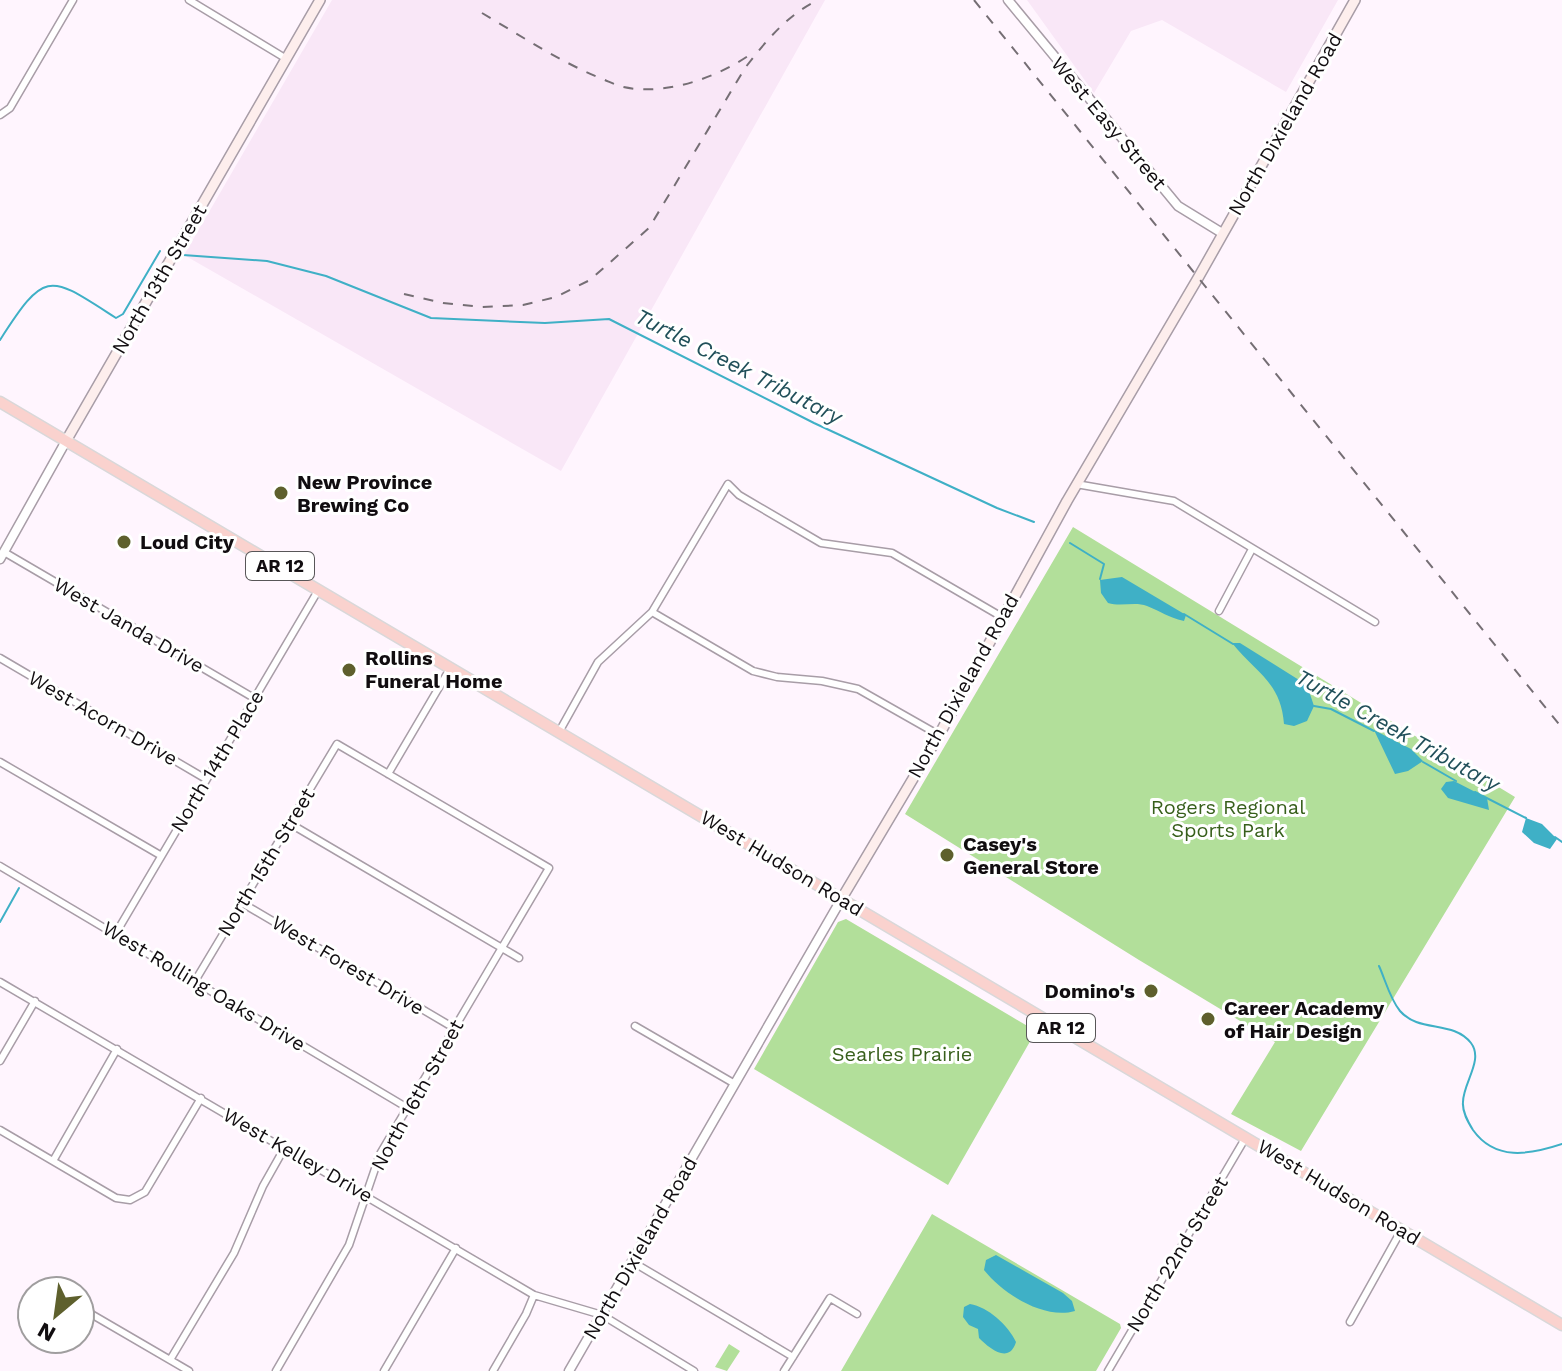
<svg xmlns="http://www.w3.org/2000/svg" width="1562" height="1371" font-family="'Work Sans',sans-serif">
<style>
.built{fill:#f9e7f7}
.green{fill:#b2df9a}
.water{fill:#3fb0c6}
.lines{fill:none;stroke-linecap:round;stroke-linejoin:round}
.stream{stroke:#3fb0c6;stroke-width:2}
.minor-casing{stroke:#a89da7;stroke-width:9}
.tertiary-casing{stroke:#a89da7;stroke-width:11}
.secondary-casing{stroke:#a89da7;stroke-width:12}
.trunk-casing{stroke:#d9d8d9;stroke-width:13}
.minor{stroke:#fff;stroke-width:6}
.tertiary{stroke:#fff;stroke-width:8}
.secondary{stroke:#fdeeed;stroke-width:9}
.trunk{stroke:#fad2ce;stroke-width:10}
.rail{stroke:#756e74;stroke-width:2;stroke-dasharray:10 10;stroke-linecap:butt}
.poi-dot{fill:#5e602d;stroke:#fff;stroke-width:3}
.labels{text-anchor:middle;stroke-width:6;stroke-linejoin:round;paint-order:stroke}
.shield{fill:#fff;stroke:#585658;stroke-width:2}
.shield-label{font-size:18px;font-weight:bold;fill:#110d10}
.street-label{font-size:20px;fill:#110d10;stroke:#fff}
.poi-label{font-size:20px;font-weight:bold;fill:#110d10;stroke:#fff;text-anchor:start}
.park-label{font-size:20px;fill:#375f1b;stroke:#fff}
.water-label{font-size:22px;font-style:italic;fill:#21505a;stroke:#fff}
</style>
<rect width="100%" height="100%" fill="#fff5fe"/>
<path class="built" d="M332,0h493l-264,471 -377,-216z
M1027,0h311l-52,92 -124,-72 -31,11 -37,62z"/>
<path class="green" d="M1073,527l442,270 -214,354 -70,-37 44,-72 -136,-82 -234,-146z
M846,919l190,112 -88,154 -194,-116 84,-147z
M932,1214l188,110 1,4 -25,43h-255z
M729,1344l11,7 -13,20 -12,-4z"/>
<path class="water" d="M1122,577l64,38 -2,6c-17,-4 -22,-9 -37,-15 -12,-5 -25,1 -39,-3l-7,-10 -1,-13z
M1232,643h8l67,42 7,21 -7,15 -13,5 -10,-2c-3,-42 -28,-51 -52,-81z
M1374,730l37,19 12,12 -15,10 -13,3z
M1454,781l33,17 2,12 -41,-12 -7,-9 5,-7z
M1526,818l16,6 15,15 -7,10 -16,-6 -12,-11z
M996,1255l67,38 9,8 3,10c-31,9 -72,-17 -91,-41l2,-10z
M970,1304c18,3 38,21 46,38 -7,23 -27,6 -37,-4l-1,-9 -9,-4 -6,-8 1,-10z"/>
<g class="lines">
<path class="stream" d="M183,255l84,6 59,15 105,42 114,5 64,-4 205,104 183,85 37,14
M0,340c46,-72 49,-65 116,-22l7,-4 37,-63
M1070,543l34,21 -4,15
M1184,614l49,30
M1314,706l17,3 43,22
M1423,762l33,19
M1475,792l51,26
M1555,837l7,5
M0,922l19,-34
M1379,966c6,13 11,33 21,45 19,22 53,9 71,32 13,17 -8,40 -8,59 -1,10 5,20 10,28 22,31 56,25 89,14"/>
<defs>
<path id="minor" d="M189,0l96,58
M0,115l10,-7 63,-108
M1076,484l98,17 201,121
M4,552l250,146
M1219,611l33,-62
M652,612l101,59 24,6 45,4 36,8 81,46
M0,658l206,121
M559,732l39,-70 54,-50 76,-128 11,11 82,48 71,10 110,64
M0,762l160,93
M388,774l63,-107
M289,823l230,135
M0,866l406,241
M242,903l212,125
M116,933l203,-344
M195,981l142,-237 212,124 -169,286 -31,91 -73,126
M0,982l534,313 68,20 92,56
M635,1026l100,58
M0,1061l35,-60
M0,1130l116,68 14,2 15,-8 56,-94
M53,1161l64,-112
M631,1261l162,96
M86,1311l103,60
M1350,1322l52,-93
M170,1360l64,-107 29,-67 22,-39
M384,1371l72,-123
M493,1371l33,-57 8,-19
M784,1371l46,-73 27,16
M1108,1371l138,-234"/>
<path id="tertiary" d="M1008,0l170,206 44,27
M0,559l66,-118
M569,1371l273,-473"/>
<path id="secondary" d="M66,441l254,-441
M842,898l97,-163 128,-234 131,-223 157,-278"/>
<path id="trunk" d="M0,402l1562,923"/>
</defs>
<use href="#minor" class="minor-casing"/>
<use href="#tertiary" class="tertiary-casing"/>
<use href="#secondary" class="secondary-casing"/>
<use href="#trunk" class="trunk-casing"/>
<use href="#minor" class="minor"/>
<use href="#tertiary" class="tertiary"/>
<use href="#secondary" class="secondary"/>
<use href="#trunk" class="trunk"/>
<path class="rail" d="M974,0l588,728
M482,13c39,23 77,48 118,65 8,3 15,7 23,9 43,9 93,-9 128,-33
M404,294l39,9 39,4 41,-2 33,-8 34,-17 59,-52 96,-160c21,-27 42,-53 73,-68"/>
</g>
<g class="poi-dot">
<circle cx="281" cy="493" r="8"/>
<circle cx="124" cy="542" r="8"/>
<circle cx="349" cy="670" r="8"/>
<circle cx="947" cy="855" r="8"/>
<circle cx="1151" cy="991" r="8"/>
<circle cx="1208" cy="1019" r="8"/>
</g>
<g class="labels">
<g class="shield">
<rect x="246" y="552" width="68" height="28" rx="6"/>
<rect x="1027" y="1014" width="68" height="28" rx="6"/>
</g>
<g class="shield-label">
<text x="280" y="572">AR 12</text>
<text x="1061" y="1034">AR 12</text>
</g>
<g class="street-label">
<text transform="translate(1109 123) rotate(50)" y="7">West Easy Street</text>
<text transform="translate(1285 124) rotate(-60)" y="7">North Dixieland Road</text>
<text transform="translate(159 279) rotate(-60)" y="7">North 13th Street</text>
<text transform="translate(129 625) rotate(30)" y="7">West Janda Drive</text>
<text transform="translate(963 686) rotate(-61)" y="7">North Dixieland Road</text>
<text transform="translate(103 718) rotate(30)" y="7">West Acorn Drive</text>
<text transform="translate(217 761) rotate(-59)" y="7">North 14th Place</text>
<text transform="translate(266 862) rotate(-59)" y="7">North 15th Street</text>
<text transform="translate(782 863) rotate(31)" y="7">West Hudson Road</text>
<text transform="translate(348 965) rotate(31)" y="7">West Forest Drive</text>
<text transform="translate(204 986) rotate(31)" y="7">West Rolling Oaks Drive</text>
<text transform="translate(417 1095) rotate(-61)" y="7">North 16th Street</text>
<text transform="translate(298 1155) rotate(30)" y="7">West Kelley Drive</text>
<text transform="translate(1339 1192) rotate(31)" y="7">West Hudson Road</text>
<text transform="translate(640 1248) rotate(-60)" y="7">North Dixieland Road</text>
<text transform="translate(1177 1254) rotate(-59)" y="7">North 22nd Street</text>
</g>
<g class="poi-label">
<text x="297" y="489">New Province<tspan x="297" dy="23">Brewing Co</tspan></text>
<text x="140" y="549">Loud City</text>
<text x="365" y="665">Rollins<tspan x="365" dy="23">Funeral Home</tspan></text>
<text x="963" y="851">Casey's<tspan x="963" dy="23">General Store</tspan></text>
<text x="1135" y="998" text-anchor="end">Domino's</text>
<text x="1224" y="1015">Career Academy<tspan x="1224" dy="23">of Hair Design</tspan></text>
</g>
<g class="park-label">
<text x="1228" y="814">Rogers Regional<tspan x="1228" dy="23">Sports Park</tspan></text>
<text x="902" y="1061">Searles Prairie</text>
</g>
<g class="water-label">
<text transform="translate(739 366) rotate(27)" y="8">Turtle Creek Tributary</text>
<text transform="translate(1398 730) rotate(29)" y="8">Turtle Creek Tributary</text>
</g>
</g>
<g transform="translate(56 1315) rotate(209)"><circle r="38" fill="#ffffff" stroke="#a09e9f" stroke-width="2"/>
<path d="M0-6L14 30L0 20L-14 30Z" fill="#5e602d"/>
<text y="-12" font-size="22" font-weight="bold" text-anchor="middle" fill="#110d10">N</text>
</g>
</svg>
